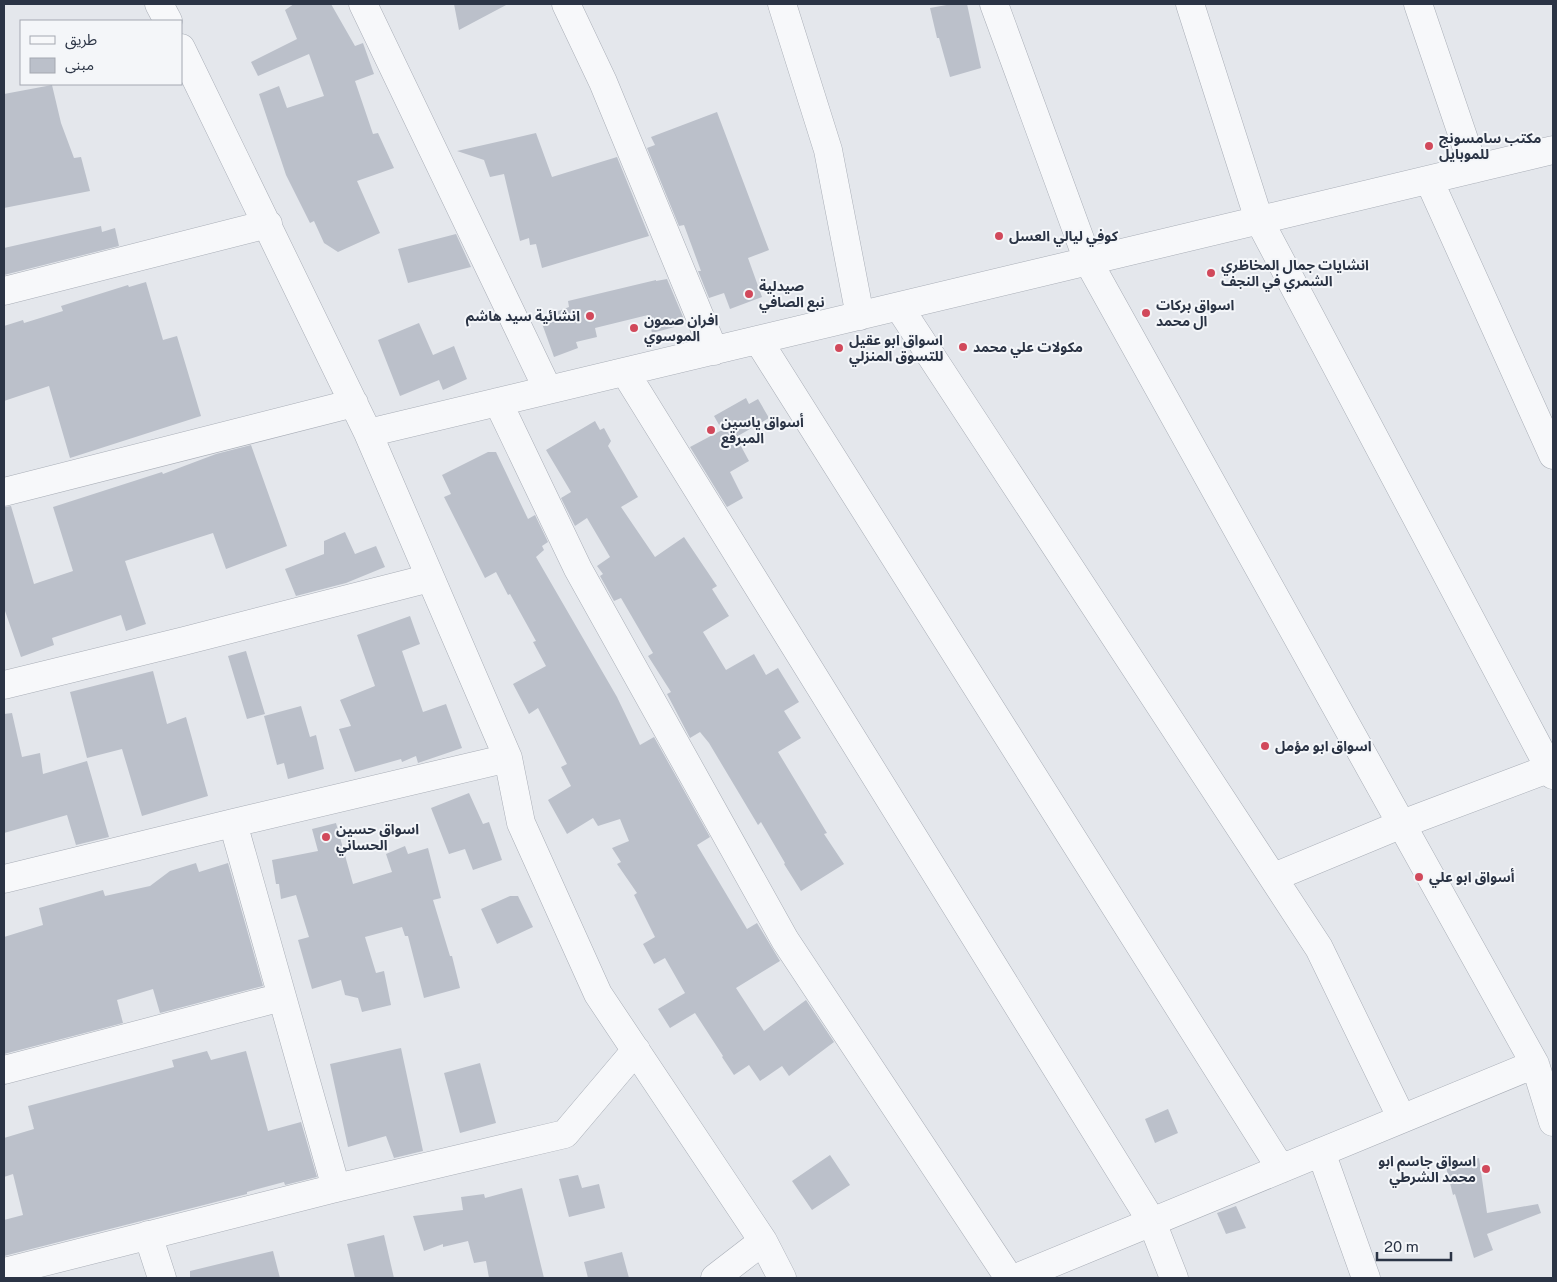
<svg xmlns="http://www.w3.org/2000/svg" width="1557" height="1282" font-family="'Public Sans','Noto Sans Arabic',sans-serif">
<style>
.building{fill:#bbc0ca}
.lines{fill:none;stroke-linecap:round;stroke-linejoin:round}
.minor-casing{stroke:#a9aeb7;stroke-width:29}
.minor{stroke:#f7f8fa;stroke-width:28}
.poi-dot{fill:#d1495b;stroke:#f4f6f9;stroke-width:2}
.labels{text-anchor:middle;stroke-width:4;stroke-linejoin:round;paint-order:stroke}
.poi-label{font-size:14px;font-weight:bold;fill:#2b3445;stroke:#f4f6f9;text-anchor:start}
</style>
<rect width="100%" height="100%" fill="#e4e7ec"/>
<path class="building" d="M294,4h37l24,42 8,-3 11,31 -19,7 18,53 5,-1 16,35 -37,13 23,52 -42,19 -14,-9 -10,-22 -4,2 -24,-48 -27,-81 20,-8 8,22 37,-12 -15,-42 -51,22 -7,-14 46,-23 -12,-29z
M454,4h54l-49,26z
M952,4h15l14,64 -31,9 -11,-39h-2l-7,-30z
M52,85l9,38 13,35 7,-1 9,34 -86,17v-114z
M717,112l52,138 -21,8 14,39 -32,12 -6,-16 -15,5 -11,-27h3l-17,-46 -5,1 -32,-78 8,-3 -4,-8z
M536,133l16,44 65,-20 32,79 -107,32 -6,-24 -6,1 -1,-7 -9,3 -16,-67 -14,3 -6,-17 -27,-9z
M101,226l1,6 13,-4 4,18 -115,29v-27z
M456,234l15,33 -63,16 -10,-34z
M667,279l19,45 -34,9 -4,-18 -53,13 2,9 -21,5 2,6 -24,9 -14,-39 29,-11 -1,-6 88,-21v1z
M146,282l17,58 14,-4 24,80 -131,42 -21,-72 -45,15v-75l19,-6 1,3 39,-12 -2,-5 67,-21 1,2z
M419,323l14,32 21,-9 13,33 -24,11 -4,-10 -39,16 -22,-56z
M746,398l3,6 9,-5 11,19 -33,19 13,24 -19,11 13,26 -16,9 -37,-60 32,-17 -8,-14z
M595,421l5,9 4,-2 7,13 -3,5 30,51 -17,10 34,50 29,-20 33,49 -5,3 17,27 -26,16 23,38 28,-16 12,21 12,-7 21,34 -15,9 17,27 -23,14 49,81 -3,1 20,30 -43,27 -17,-27 1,-1 -24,-41 -3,3 -49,-82 -9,-11 -10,6 -23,-44 4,-2 -23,-36 5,-3 -32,-55 -7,3 -14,-25 3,-2 -6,-8 13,-9 -23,-39 -12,8 -14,-28 10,-6 -25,-42z
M251,445l36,101 -61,23 -13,-36 -88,28 21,63 -20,7 -5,-16 -69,23 2,7 -33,12 -17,-49v-101l7,-1 23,78 39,-13 -20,-64 109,-35 1,2 53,-20z
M488,452h8l32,67 7,-4 13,27 -6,4 2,4 -8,7 81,140 23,48 14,-8 56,100 -13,8 50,84 10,-6 23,38 -44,27 28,43 42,-31 28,42 -45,34 -7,-10 -22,15 -11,-16 -15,10 -12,-18 1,-1 -28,-43 -25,15 -12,-19 27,-16 -20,-35 -11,6 -11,-20 12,-7 -21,-42 3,-2 -20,-29 4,-2 -9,-14 17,-7 -9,-22 -22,7 -5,-8 -26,16 -19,-34 23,-14 -10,-19 6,-3 -29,-56 -9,6 -16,-30 33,-18 -13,-24 3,-1 -26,-47 -2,1 -12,-23 -11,6 -41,-81 7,-3 -9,-19z
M345,532l10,22 21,-8 9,21 -39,16 -50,13 -11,-27 39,-15v-13z
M410,616l10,28 -18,7 21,61 23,-8 16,44 -44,15 -2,-7 -14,6 -1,-3 -46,13 -16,-43 12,-3 -11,-26 35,-14 -18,-51z
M246,651l19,63 -18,5 -19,-63z
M153,671l14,53 19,-7 22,79 -66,20 -20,-67 -35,9 -17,-66z
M301,706l9,31 6,-2 8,34 -36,10 -4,-16 -7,2 -13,-49z
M12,713l10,44 18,-4 3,21 44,-13 22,76 -33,8 -9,-30 -63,18v-119z
M469,793l14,31 6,-2 13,38 -29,10 -8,-21 -16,5 -18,-46z
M336,823l17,61 39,-12 -6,-18 19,-8 3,8 20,-6 13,50 -8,2 17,56h2l8,32 -36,10 -16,-62h-3l-3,-9 -37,10 11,36 8,-2 7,34 -29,7 -4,-14 -13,-3 -4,-15 -29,9 -14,-49 11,-3 -13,-42 -15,4 -2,-15h-3l-4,-24 46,-9 -6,-22z
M196,863l3,9 29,-9 35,123 -103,27 -7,-24 -36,11 6,23 -119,31v-117l39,-12 -4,-17 64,-18 2,6 45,-10 20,-15z
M510,896h8l15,31 -36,17 -16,-35z
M401,1048l22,103 -29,7 -8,-22 -38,11 -18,-83z
M207,1051l4,9 35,-9 22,80 33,-9 16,55 -32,8 -1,-3 -37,10v2l-243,62v-36l19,-5 -10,-41 -9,3v-39l30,-9 -6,-23 146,-39 -2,-7z
M480,1063l16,60 -36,10 -16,-60z
M1168,1109l10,24 -23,10 -10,-24z
M830,1155l20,30 -38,25 -20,-29z
M1479,1158l8,55 51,-9 3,9 -54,21 6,16 -19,8 -19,-64 -2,1 -7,-28z
M578,1175l4,13 17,-4 6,24 -36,9 -10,-38z
M522,1188l22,90h-55l-3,-17 -12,2 -6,-22 -25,6v-3l-19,7 -11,-35 50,-6 -2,-13 23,-3 1,4z
M1236,1206l10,22 -20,6 -9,-21z
M384,1235l10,43h-39l-8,-34z
M273,1251l7,27h-90v-7z
M622,1252l7,26h-41l-4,-16z"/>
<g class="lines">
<defs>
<path id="minor" d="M159,4l9,17
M363,4l185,386
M566,4l37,78 111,269
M782,4l46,146 32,166
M994,4l94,257 447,803 -519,214
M1190,4l69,216 294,555
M1418,4l56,165
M181,48l187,385 140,325 13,65 77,171 165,247 19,37
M1429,180l124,275
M4,291l264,-67
M899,307l420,641 83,171
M758,340l523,829
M625,372l527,850 22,56
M498,402l80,167 207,371 224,338
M368,433l1185,-283
M4,492l350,-89
M4,685l180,-44 246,-63
M233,823l103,365
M1274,877l128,-53 151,-57
M4,879l229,-56 275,-65
M1535,1064l18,58
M4,1070l278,-73
M1321,1152l45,126
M148,1235l14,43
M4,1272l332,-84 229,-54 71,-84
M715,1278l48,-37"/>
</defs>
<use href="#minor" class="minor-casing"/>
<use href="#minor" class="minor"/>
</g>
<g class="poi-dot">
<circle cx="1429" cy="146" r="5"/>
<circle cx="999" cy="236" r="5"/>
<circle cx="1211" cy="273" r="5"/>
<circle cx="749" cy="294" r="5"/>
<circle cx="1146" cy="313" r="5"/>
<circle cx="590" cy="316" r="5"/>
<circle cx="634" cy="328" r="5"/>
<circle cx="963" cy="347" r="5"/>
<circle cx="839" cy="348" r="5"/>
<circle cx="711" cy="430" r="5"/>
<circle cx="1265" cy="746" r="5"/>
<circle cx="326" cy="837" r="5"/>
<circle cx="1419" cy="877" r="5"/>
<circle cx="1486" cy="1169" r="5"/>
</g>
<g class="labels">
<g class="poi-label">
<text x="1439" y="143">مكتب سامسونج<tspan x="1439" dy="16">للموبايل</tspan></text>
<text x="1009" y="241">كوفي ليالي العسل</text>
<text x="1221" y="270">انشايات جمال المخاظري<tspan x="1221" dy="16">الشمري في النجف</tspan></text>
<text x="759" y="291">صيدلية<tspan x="759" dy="16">نبع الصافي</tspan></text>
<text x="1156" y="310">اسواق بركات<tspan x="1156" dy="16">ال محمد</tspan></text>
<text x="580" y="321" text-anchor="end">انشائية سيد هاشم</text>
<text x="644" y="325">افران صمون<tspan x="644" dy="16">الموسوي</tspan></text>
<text x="849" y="345">اسواق ابو عقيل<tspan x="849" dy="16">للتسوق المنزلي</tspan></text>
<text x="973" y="352">مكولات علي محمد</text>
<text x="721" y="427">أسواق ياسين<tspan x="721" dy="16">المبرقع</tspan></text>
<text x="1275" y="751">اسواق ابو مؤمل</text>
<text x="336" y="834">اسواق حسين<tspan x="336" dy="16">الحساني</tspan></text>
<text x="1429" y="882">أسواق ابو علي</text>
<text x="1476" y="1166" text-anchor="end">اسواق جاسم ابو<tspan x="1476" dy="16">محمد الشرطي</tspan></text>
</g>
</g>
<rect width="1557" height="1282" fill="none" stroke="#2b3445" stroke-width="10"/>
<rect x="20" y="20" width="162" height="65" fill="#f4f6f9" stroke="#a4a8b1"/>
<rect x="30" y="36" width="25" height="8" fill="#f7f8fa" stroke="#a4a8b1"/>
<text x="65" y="45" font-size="15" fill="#2b3445">طريق</text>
<rect x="30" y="58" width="25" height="15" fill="#bbc0ca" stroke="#a4a8b1"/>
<text x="65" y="70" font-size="15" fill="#2b3445">مبنى</text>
<path d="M1377 1252v8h74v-8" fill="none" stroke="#2b3445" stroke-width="2.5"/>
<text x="1384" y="1252" font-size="15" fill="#2b3445" stroke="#f4f6f9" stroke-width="4" paint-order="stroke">20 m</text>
</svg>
